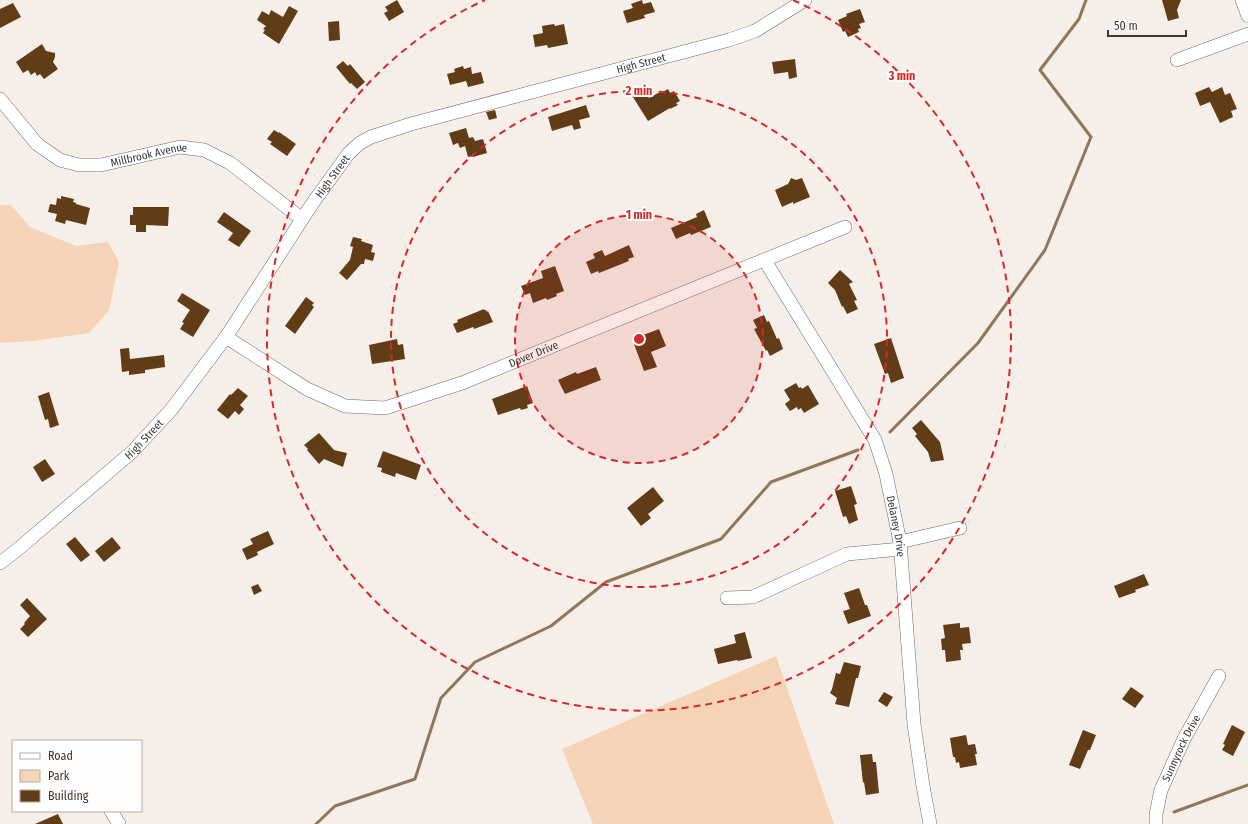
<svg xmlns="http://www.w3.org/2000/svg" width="1248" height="824" font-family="'Fira Sans Condensed',sans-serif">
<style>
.green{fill:#f4d3b6}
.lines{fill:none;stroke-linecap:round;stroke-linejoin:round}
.stream{stroke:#93755a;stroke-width:3}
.building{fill:#603c17}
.minor-casing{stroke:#6f6964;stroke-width:14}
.minor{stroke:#fff;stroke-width:13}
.ring{fill:none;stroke:#d62828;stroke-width:2;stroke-dasharray:7 5}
.labels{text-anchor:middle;stroke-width:4;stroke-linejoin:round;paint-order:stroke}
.street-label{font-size:11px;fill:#3a3734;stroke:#fffdfc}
.centre{fill:#d62828;stroke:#fffdfc;stroke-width:2}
.ring-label{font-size:12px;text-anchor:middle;font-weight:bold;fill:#d62828;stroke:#fffdfc;stroke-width:4;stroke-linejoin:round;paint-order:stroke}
</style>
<rect width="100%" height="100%" fill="#f6efe9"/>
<path class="green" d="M0,205h11l19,22 46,19 32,-4 11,20 -10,48 -20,23 -55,8 -34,2z
M776,656l58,168h-241l-31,-75z"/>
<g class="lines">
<path class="stream" d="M890,432l88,-89 67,-93 46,-113 -51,-67 39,-51 7,-19
M1174,812l74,-27
M316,824l19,-18 80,-27 26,-81 34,-36 76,-36 55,-44 115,-43 50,-57 87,-32"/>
</g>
<path class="building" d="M397,0l7,12 -15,9 -5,-8 4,-2 -3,-4z
M642,0l1,4 8,-2 4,10 -11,3 1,3 -18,5 -4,-12 10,-3 -2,-4z
M1162,0h19l-4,10 2,8 -11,3z
M13,3l8,14 -21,11v-19z
M289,6l9,5 -19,33 -16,-11 2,-3 -2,-1 3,-3 -9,-6 5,-9 7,4 2,-5 12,7z
M860,9l5,13 -6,2 2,4 -3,1 1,3 -11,5 -3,-6 -2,1 -5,-12 9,-4 -1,-2z
M339,21l1,19 -11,1 -1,-19z
M554,24l1,2 9,-2 4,20 -20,4 -1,-3 -12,2 -2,-12 10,-2 -1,-7z
M42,44l4,7 9,2v4l-2,5 5,7 -14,10 -4,-5 -3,2 -2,-4 -4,3 -3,-5 -5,3 -7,-11z
M795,59l2,18 -8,2 -1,-7 -14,2 -2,-12z
M343,61l5,5 2,-2 15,18 -8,7 -6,-6 -1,1 -14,-17z
M463,66l1,3 7,-2 1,7 9,-2 3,11 -16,4 -2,-6 -16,4 -3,-11 8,-2 -1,-3z
M642,87l7,11 11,-6 1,1 7,-4 2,4 4,-2 6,10 -4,2 2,2 -8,4v-1l-22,13 -17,-27z
M1209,87l3,5 10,-5 3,8 5,-2 7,16 -6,2 2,6 -13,6 -10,-21 -10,4 -5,-13z
M586,105l4,12 -11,3 2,8 -7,2 -2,-5 -20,6 -4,-14z
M495,110l2,8 -8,2 -3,-8z
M466,128l3,10 4,-1 2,4 8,-2 4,14 -14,4v-1l-5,1 -3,-11 -5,2 -2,-5 -5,2 -4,-12z
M274,130l5,3v-1l17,12 -9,12 -17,-12 2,-2 -5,-3z
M791,178l5,2 6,-2 8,19 -17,7v-2l-11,5 -7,-17 13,-6z
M61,196l13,3 -1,3 3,1v1l14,4 -4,17 -20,-5 -1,4 -10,-3 2,-7 -9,-2 2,-8 6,1 1,-7 4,1z
M133,207h36l-1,19 -22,-1v7h-10v-7h-6v-10h3z
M704,210l7,17 -20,8 -1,-2 -14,6 -5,-11 26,-11 -1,-3z
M224,212l27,19 -12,16 -11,-7 5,-7 -16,-11z
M353,237l9,2 -1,2 12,4 -2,7 4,1 -2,8 -8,-2 -1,5h-3l-14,16 -8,-7 11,-13 3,-13 -3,-1z
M629,245l5,12 -6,2 1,2 -30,12 -1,-2 -7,3 -5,-12 9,-4 -2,-4 9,-4 3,6z
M555,266l9,25 -8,3 1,2 -10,4 -1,-2 -13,5 -3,-10 -5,2 -4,-9 22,-8 -2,-7z
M840,270l13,12 -4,2 8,16 -3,1 4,8 -11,5 -4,-8 -1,1 -7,-17 -7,-7z
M182,293l28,17 -17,27 -13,-8 4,-6 -2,-1 8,-12 -13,-9z
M306,297l8,6 -2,2 2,2 -19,27 -10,-8z
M484,309v1h2l1,2 1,-1 5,11 -19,7 -1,-2 -16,6 -4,-9 5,-2 -1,-2z
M764,315l3,7 2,-1 8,18 2,-1 4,11 -13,7 -3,-6 -1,1 -12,-22 3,-1 -4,-8z
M659,329l7,17 -15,6 6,15 -13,4 -10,-27 6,-2 -2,-5z
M891,338l13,40 -13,5 -3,-10 -3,1 -11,-30z
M397,339l1,6 5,-1 2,15 -33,5 -3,-19z
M129,348l1,11 34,-4 1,12 -20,3v3l-16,2v-4l-7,1 -2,-23z
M596,367l5,13 -36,14 -7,-14 18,-8 1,2z
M796,383l3,5 2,-1 1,2 6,-4 11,19 -15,9 -3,-5 -3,2 -1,-3 -7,4 -5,-7 5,-4 -6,-10z
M527,386l6,17 -6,2 1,3 -7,2 -1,-2 -22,7 -6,-16z
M238,388l10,8 -8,9 4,4 -5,6 -4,-4 -7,8 -11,-9 13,-16 1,1z
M49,392l10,33 -9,3 -2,-9 -3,1 -7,-24z
M921,420l19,22 4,18 -13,2 -3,-10 -13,-16 2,-2 -5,-6z
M319,433l15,17 13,3 -4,14 -19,-8 -5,5 -12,-14 1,-1 -4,-4z
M383,451l38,14 -5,15 -20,-7 -1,4 -14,-5 1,-4 -5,-1z
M45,459l10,15 -13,8 -9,-15z
M851,486l6,18 -3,1 4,15 -9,4 -3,-8 -3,1 -8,-26z
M653,487l11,14 -16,13 3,4 -10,8 -14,-18z
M268,531l6,13 -17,8 1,3 -11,5 -5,-11 11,-5 -3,-5z
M75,537l15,18 -9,7 -15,-18z
M112,537l9,11 -17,14 -9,-11z
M1144,574l5,11 -14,5 1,2 -17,6 -5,-12z
M258,584l4,7 -8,4 -3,-8z
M859,588l6,17h2l4,11 -23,8 -5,-13 7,-2 -6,-16z
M27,598l20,21 -19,18 -8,-8 5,-5 -1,-1 6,-7 -10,-11z
M960,623v5l9,-1 2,16 -9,1 1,6h-3l1,10 -15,2 -1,-12h-3l-1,-11 4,-1 -2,-13z
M745,632l7,26 -14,3 -1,-1 -19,4 -4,-15 22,-6 -2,-8z
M844,662l17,4 -3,12h-2l-7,29 -14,-3 2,-6 -7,-5 2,-4 4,-16 4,1z
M1131,687l13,9 -9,12 -13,-9z
M884,692l9,5 -6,10 -9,-6z
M1232,725l13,7 -12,24 -11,-6 3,-5 -2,-1z
M1083,730l13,5 -6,15h-2l-8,19 -11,-4z
M966,735l2,10 7,-1 2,10h-2l2,11 -17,3 -1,-6 -3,1 -1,-6h-2l-3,-19z
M872,754l1,8h3l3,31 -13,2 -2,-13 -1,1 -3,-28z
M58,814l5,10h-28z"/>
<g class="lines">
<defs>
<g id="minor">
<path d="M1242,0l6,16"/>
<path d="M1177,60l71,-26"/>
<path id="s1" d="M0,99l37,45 23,16 19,5h22l79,-18 24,3 26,13 72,56"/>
<path id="s2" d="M765,261l110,179 11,34 14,68 14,182 9,62 7,38"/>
<path id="s3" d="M226,337l81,52 38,17 40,2 77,-25 383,-156"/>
<path d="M900,542l60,-14"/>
<path id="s4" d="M0,563l17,-13 115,-98 39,-42 55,-73 86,-133 37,-51 11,-10 11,-6 40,-13 318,-84 26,-9 50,-31"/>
<path d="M727,598l26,-1 94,-43 54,-5"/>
<path d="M111,811l8,13"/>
<path id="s5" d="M1156,824v-10l5,-24 23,-51 35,-63"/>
</g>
</defs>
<use href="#minor" class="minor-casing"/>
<use href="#minor" class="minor"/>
</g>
<circle cx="639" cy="339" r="124" fill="#d62828" fill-opacity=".12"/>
<g class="ring">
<circle cx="639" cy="339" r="124"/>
<circle cx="639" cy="339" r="248"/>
<path d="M793 0A372 372 0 1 1 485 0"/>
</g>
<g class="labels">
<g class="street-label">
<text dy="4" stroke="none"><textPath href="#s4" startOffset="850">High Street</textPath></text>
<text dy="4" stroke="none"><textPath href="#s1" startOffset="177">Millbrook Avenue</textPath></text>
<text dy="4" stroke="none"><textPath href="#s4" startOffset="514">High Street</textPath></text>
<text dy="4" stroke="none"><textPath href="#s3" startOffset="336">Dover Drive</textPath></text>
<text dy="4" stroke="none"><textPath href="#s4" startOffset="190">High Street</textPath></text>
<text dy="4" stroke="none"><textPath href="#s2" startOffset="299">Delaney Drive</textPath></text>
<text dy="4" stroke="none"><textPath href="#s5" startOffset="81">Sunnyrock Drive</textPath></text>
</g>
</g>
<circle cx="639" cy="339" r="6" class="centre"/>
<g class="ring-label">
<text x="902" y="80">3 min</text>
<text x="639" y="95">2 min</text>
<text x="639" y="219">1 min</text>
</g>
<rect x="12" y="740" width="130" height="72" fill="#fffdfc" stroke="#b0aeac"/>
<rect x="20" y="753" width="20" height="6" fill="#ffffff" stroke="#b0aeac"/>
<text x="48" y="760" font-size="12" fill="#3a3734">Road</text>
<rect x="20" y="770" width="20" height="12" fill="#f4d3b6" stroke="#b0aeac"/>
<text x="48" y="780" font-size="12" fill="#3a3734">Park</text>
<rect x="20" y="790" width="20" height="12" fill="#603c17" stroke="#b0aeac"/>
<text x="48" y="800" font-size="12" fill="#3a3734">Building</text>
<path d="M1108 30v6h78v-6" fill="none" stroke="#3a3734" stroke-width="2"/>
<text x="1114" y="30" font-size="12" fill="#3a3734" stroke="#fffdfc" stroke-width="3" paint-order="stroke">50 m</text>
</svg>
